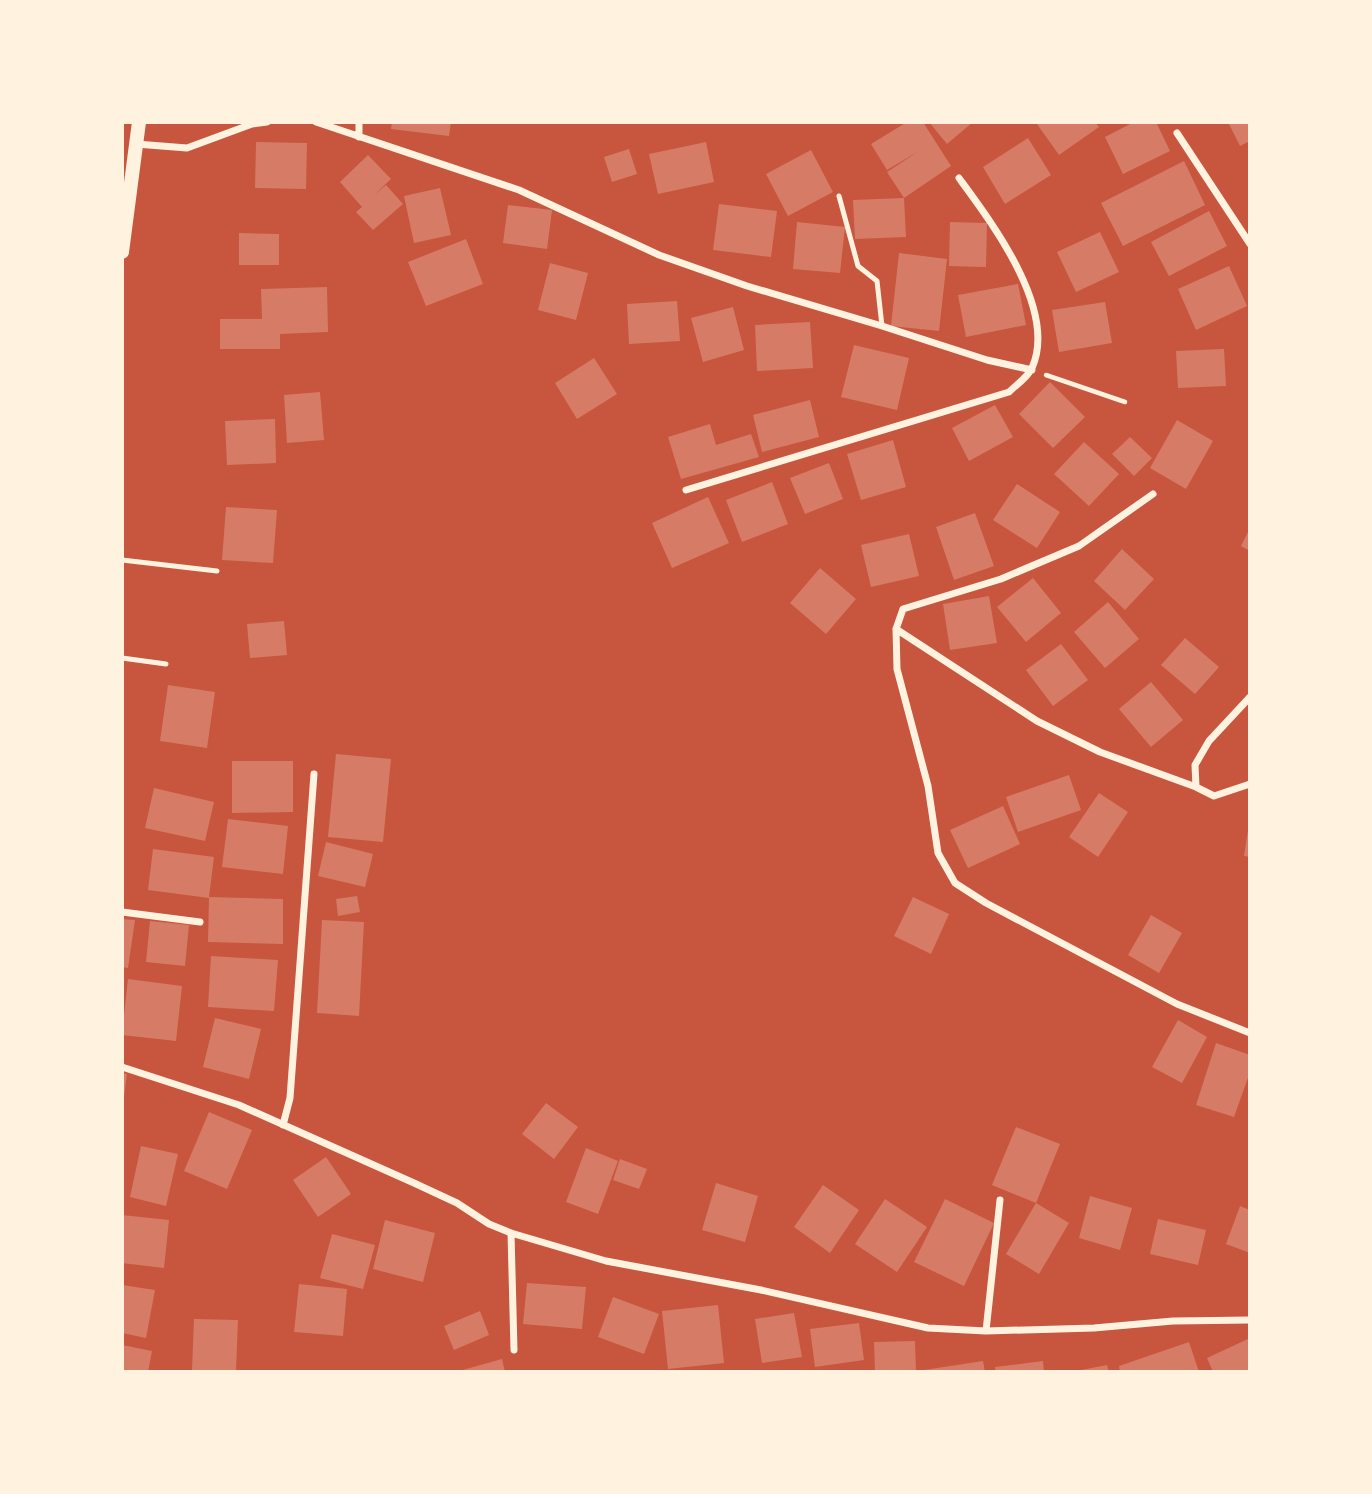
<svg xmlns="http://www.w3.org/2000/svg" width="1372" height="1494" font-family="'Fira Sans',sans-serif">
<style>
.building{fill:#d67c66}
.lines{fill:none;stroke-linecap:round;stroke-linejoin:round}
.path{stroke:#fff3e0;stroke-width:4.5}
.service{stroke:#fff3e0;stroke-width:5}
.minor{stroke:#fff3e0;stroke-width:7}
.secondary{stroke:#fff3e0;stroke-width:14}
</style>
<rect width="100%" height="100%" fill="#c8553d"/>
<path class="building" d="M392,122h59l-2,14 -58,-7z
M907,122h16l28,44 -47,32 -17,-26 32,-21 -32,19 -16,-26z
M929,122h44l-26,22z
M1039,122h56l4,5 -40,28 -22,-31z
M1134,122h22l14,29 -47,23 -18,-37z
M1228,122h22v19l-10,5z
M1028,138l23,37 -46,29 -22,-37z
M256,142l51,1 -1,46 -51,-1z
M706,142l8,40 -56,12 -9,-40z
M629,149l8,25 -25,8 -8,-25z
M811,150l22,42 -45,24 -22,-42z
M368,155l23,24 -17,16 12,-10 17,19 -30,26 -17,-18 6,-5 -22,-25z
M1184,161l21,44 -82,41 -22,-43z
M440,188l11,47 -37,8 -10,-47z
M904,198l2,39 -51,2 -2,-39z
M719,204l58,7 -6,46 -58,-7z
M508,205l44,5 -5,39 -44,-6z
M1209,211l18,35 -58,30 -18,-34z
M797,222l48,5 -5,46 -47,-4z
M950,222l37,1 -1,44 -37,-1z
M1100,232l19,40 -43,20 -19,-40z
M239,233l40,1v31h-40z
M466,239l17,45 -57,22 -18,-44z
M899,253l48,6 -8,72 -48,-5z
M550,263l38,10 -12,47 -38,-10z
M1229,266l18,40 -51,24 -18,-41z
M1018,284l8,41 -60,12 -8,-42z
M327,287l1,45 -48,2v15h-60v-30h42l-1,-30z
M677,301l3,40 -51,3 -2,-40z
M1105,302l7,41 -53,9 -7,-42z
M733,307l11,43 -41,12 -12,-44z
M810,322l3,46 -56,3 -2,-46z
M854,345l55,13 -12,52 -56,-13z
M1224,349l2,37 -48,2 -2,-37z
M594,358l23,36 -40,25 -22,-36z
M1050,382l35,35 -32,31 -34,-34z
M320,392l4,48 -37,3 -3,-48z
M810,400l9,37 -57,15 -9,-37z
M995,405l18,32 -44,24 -17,-33z
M275,419l1,44 -49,2 -2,-44z
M1177,420l36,21 -27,48 -36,-21z
M710,424l6,21 35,-11 8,23 -78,22 -13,-42z
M1130,437l22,21 -18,18 -22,-22z
M893,440l13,47 -45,13 -14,-46z
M1084,442l35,32 -30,32 -35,-32z
M829,463l14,36 -38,15 -15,-36z
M772,482l16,42 -46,18 -16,-42z
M1017,484l43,28 -23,36 -44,-28z
M708,497l21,46 -57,25 -20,-45z
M226,507l51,3 -4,53 -51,-3z
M975,513l19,53 -40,14 -18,-53z
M1250,528v23l-9,-5z
M909,534l10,42 -48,11 -10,-42z
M1122,549l32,30 -29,31 -31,-29z
M820,568l36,31 -30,35 -36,-31z
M1033,578l28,35 -35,29 -29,-35z
M989,596l8,47 -47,7 -7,-46z
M1108,602l31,37 -34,29 -31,-36z
M284,621l3,34 -37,3 -3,-34z
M1185,638l34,29 -24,27 -34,-29z
M1061,644l27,36 -35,26 -27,-36z
M1151,682l32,38 -32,27 -32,-38z
M168,685l47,7 -8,56 -47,-7z
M336,754l55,5 -8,83 -55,-5z
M232,761h61v51l-61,1z
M1069,775l12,35 -63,22 -12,-35z
M154,788l60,14 -9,39 -60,-13z
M1099,793l29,19 -30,45 -29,-20z
M1003,806l17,38 -52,24 -18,-38z
M228,819l60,7 -5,48 -61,-7z
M1248,830h2v27l-6,-1z
M326,842l47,12 -8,33 -47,-11z
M153,849l61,8 -5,40 74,2v45l-75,-2 1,-44 -61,-8z
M357,896l3,16 -22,4 -2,-17z
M913,897l36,17 -18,40 -37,-18z
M1151,915l31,18 -23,40 -31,-18z
M122,919l13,1 -7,48 -6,-1z
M322,920l42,2 -5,94 -42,-3z
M150,921l39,4 -4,41 -39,-4z
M211,956l67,4 -4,51 -66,-4z
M128,979l54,7 -6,55 -54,-6z
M215,1018l46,11 -12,50 -46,-12z
M1178,1020l29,17 -25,46 -30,-16z
M1216,1043l34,12v17l-16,45 -38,-12z
M122,1073l5,1 -3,23h-2z
M546,1103l32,24 -24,32 -32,-25z
M209,1112l43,18 -25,59 -43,-18z
M1016,1127l44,17 -24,59 -44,-18z
M141,1146l37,8 -12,52 -36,-9z
M586,1148l32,13 -20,53 -32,-12z
M326,1157l25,37 -33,23 -25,-37z
M620,1159l27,10 -8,20 -26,-9z
M716,1183l42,13 -13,46 -43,-12z
M823,1185l36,25 -29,43 -36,-26z
M1090,1196l42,12 -12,42 -41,-12z
M885,1199l42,28 -30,45 -42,-28z
M945,1199l49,24 -30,63 -50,-24z
M1036,1203l33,20 -30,51 -33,-20z
M1240,1206l10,4v43l-24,-9z
M122,1215l47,5 -5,48 -42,-5z
M1158,1219l48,11 -8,35 -48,-11z
M385,1220l50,13 -12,49 -50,-13z
M332,1234l43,11 -12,44 -43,-11z
M527,1283l59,4 -4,42 -59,-5z
M299,1284l48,5 -4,47 -49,-4z
M122,1285l33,5 -9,48 -24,-5z
M613,1297l46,17 -15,40 -46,-17z
M718,1305l6,58 -56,6 -6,-58z
M480,1311l9,24 -35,15 -10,-24z
M794,1313l8,44 -40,6 -7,-44z
M194,1319l44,1 -2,51 -44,-1z
M859,1323l5,37 -49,7 -5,-38z
M1250,1338v34h-37l-6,-14z
M915,1341l1,31h-41l-1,-30z
M1189,1342l10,30h-79l-1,-6z
M122,1345l30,6 -4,21h-26z
M502,1359l3,13h-45l-1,-1z
M983,1361l2,11h-61v-2z
M1043,1361l1,11h-48l-1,-5z
M1107,1365l2,7h-28v-2z"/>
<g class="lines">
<path class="path" d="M1046,375l79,27"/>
<path class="service" d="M839,196l19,70 19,15 5,45
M122,560l95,11
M122,658l44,6"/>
<path class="minor" d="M316,122l203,68 140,65 88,31 135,40 105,34 45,10
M1177,133l73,111
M359,137v-15
M136,144l51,4 65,-24 15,-2
M686,490l323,-98c7,-7 19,-15 23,-24 26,-58 -40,-145 -73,-190
M1153,494l-74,52 -78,33 -98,30 -7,20 1,40 31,117 10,67 17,30 31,20 191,101 73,29
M896,629l141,92 63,31 96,35
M1250,697l-41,44 -14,24 1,22 18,9 36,-12
M122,912l78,10
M122,1067l117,38 175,78 43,20 32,21 22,9 95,28 155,29 167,38 58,3 108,-3 79,-7 77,-1
M283,1125l7,-27 24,-324
M511,1233l3,117
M986,1331l14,-131"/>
<path class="secondary" d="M122,252l17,-130"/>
</g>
<rect width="1372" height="1494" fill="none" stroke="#fff3e0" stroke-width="248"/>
</svg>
